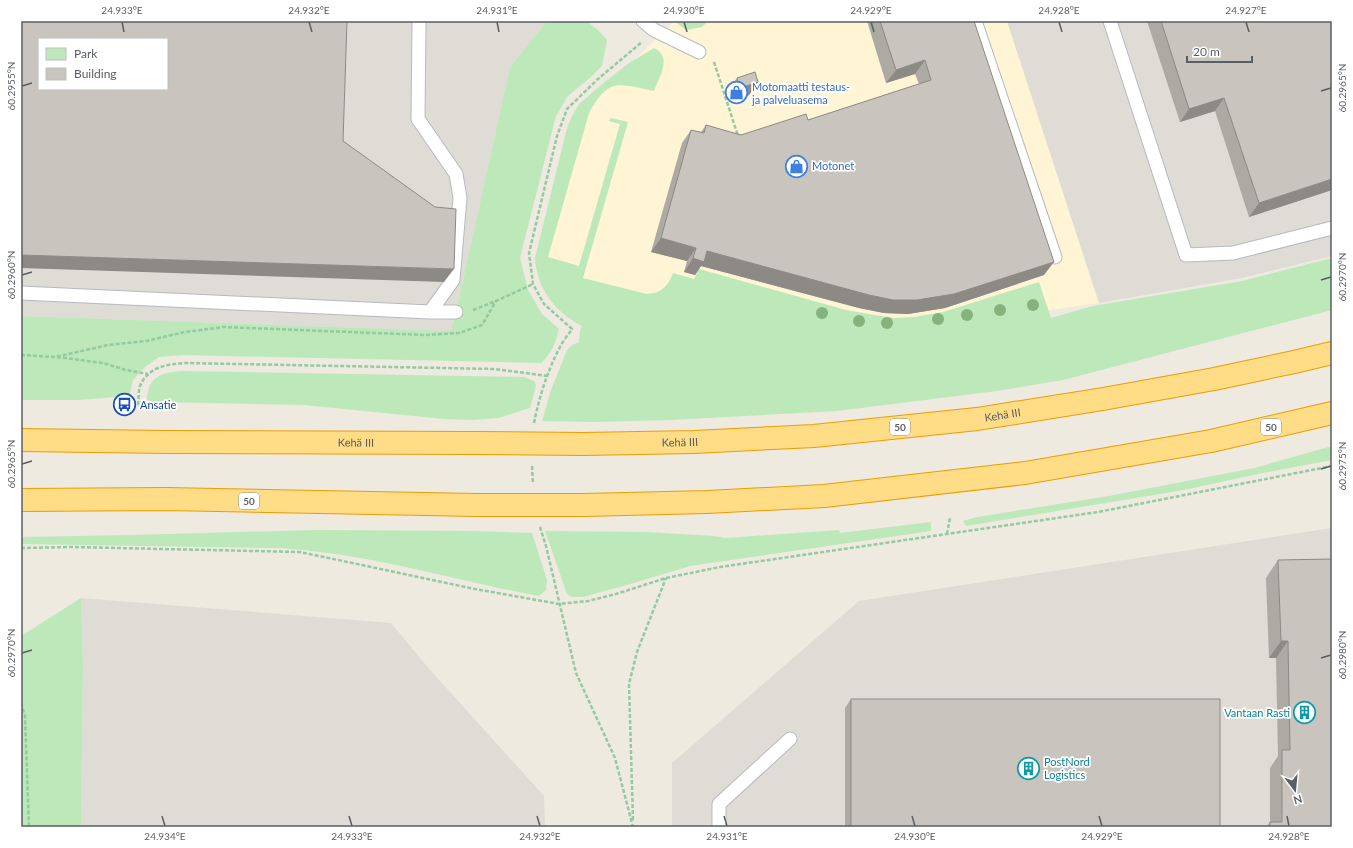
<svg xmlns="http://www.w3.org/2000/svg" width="1353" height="848" font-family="Lato,sans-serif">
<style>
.commercial{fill:#fff4d4}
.industrial{fill:#dedcd5;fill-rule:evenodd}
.green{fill:#bce8ba}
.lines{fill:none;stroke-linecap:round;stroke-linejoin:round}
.lane-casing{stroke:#b6babf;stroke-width:15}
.highway-casing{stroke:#ee9c00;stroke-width:24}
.path{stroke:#93caa1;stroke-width:2.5;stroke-dasharray:4 2;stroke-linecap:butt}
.lane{stroke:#fff;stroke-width:13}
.highway{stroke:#ffdc86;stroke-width:22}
.highway-bridge-casing{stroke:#ee9c00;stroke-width:24;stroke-linecap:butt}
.highway-bridge{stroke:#ffdc86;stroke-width:22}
.tree{fill:#84b37e}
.wall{fill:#ada9a3}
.shaded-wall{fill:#8d8a85}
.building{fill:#c9c5be;stroke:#8d8a85;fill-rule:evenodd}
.ticks{fill:none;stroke:#595e63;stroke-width:1.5}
.labels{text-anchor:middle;stroke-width:3.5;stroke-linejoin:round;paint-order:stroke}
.shield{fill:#fff;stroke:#8b8e92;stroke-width:1}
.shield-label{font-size:10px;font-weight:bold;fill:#595e63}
.shop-label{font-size:11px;fill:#366cbe;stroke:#fff;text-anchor:start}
.transit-label{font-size:11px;fill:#164399;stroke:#fff;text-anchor:start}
.street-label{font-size:11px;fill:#595e63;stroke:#fff}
.culture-label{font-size:11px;fill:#0d838f;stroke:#fff;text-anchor:end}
.neatline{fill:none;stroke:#595e63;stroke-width:1.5}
.ticks-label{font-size:10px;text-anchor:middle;fill:#595e63}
</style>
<rect width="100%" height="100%" fill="#eeeae0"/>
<path class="commercial" d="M674,21h333l92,282 -206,29 -350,-50 29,-152 19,-30 73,-68z"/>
<path class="industrial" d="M21,21h526l-37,46 -54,245 -5,19 -430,-15zM39,39h128v50h-128z
M1007,21h325v235l-90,22 -143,25z
M1332,528v299h-660v-64l187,-162z
M81,598l310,25 40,48 113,125 1,31h-464l2,-164z"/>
<path class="green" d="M547,21h39l12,9 9,10 -5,26 -11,11 -23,19 -12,20 -36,142 8,32 14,24 17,15c-3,13 -7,24 -18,34l-359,-8 -23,2 -14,10 -12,13 -4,16 -51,4h-57v-84l430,15 5,-19 54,-245z
M674,21h34l-6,6 -16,3z
M654,48c19,9 5,29 0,43 -11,-2 -33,-9 -43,-4 -10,5 -17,17 -22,26l-41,144 31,9 41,-142 -11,-3 2,-3 17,4 -45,156 64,16c15,-1 21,-8 26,-21l21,6 5,-10 147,41 28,5 21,3 19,-1 29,-5 96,-30 12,36 42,-12 149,-25 90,-23v52l-269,70 -66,11 -160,20 -166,9 -79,2 -50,-1 9,-31 16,-40 5,-5 7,-3 1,-11 2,-5c-27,-14 -45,-37 -47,-68l32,-130 5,-12 7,-12 27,-23 23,-18z
M180,371l344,6 10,4 2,4 -1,5 -5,18 -32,10 -25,2 -29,-1 -140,-14 -152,-3 -5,-2c1,-23 13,-27 33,-29z
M1332,446v14l-74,14 -74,16 -218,36 -3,-5 14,-4 132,-21 145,-28z
M931,522v9l-241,35 -53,16 -54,15h-11l-5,-3 -22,-63 100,1 69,4 11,2 114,-8 1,3z
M316,530l158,1 58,2 15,47 -1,10 -7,6c-87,-16 -172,-43 -261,-48l-257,-4v-7l109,-2z
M81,598l2,65 -2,164h-60v-191z"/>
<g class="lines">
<defs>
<path id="lane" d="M419,21l-1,98 38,55 4,24 -7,82 -23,32
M643,21l11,9 45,22
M975,21l80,236
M1110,21l76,234 47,-2 99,-25
M21,293l409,19h26
M719,827v-23l71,-65"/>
<g id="highway">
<path id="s1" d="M21,440l145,2 310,1"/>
<path id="s2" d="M583,444l111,-2 120,-6 163,-17 126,-20 111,-20 80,-17 38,-9"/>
<path d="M21,500l145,-1 311,6"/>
<path d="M584,505l123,-3 117,-6 201,-23 186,-32 121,-28"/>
</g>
</defs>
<use href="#lane" class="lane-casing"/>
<use href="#highway" class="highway-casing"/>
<path class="path" d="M714,62l24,74
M473,310l23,-9 37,-17
M21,355l34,2 53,-12 38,-4 39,-9 38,-5 202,8 34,-2 23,-8 14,-24
M57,357l46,6 23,7 22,4
M138,405c1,-5 0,-13 2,-19 8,-19 27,-22 45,-23l310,6 53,7
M534,423c5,-25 13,-51 25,-74 3,-7 9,-14 13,-20l-28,-25 -11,-20 -4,-31 28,-117 10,-27 31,-30 44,-37
M532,466l1,18
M540,527l6,19 30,127 39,85 18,69
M947,534l3,-16
M21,548l50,-1 229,5 175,37 84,15 29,-3 28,-7 50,-16 54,-11 378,-55 234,-46
M21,703l4,13 4,111
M633,820l-4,-136 8,-32 29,-74"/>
<use href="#lane" class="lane"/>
<use href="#highway" class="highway"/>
<defs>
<path id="highway-bridge" d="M476,443l107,1
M477,505h107"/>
</defs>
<use href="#highway-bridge" class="highway-bridge-casing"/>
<use href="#highway-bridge" class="highway-bridge"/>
</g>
<g class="tree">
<circle cx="1033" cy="305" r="6"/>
<circle cx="1000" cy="310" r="6"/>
<circle cx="822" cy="313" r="6"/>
<circle cx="967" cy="315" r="6"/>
<circle cx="938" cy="319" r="6"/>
<circle cx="859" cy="321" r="6"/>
<circle cx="887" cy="323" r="6"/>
</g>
<path class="wall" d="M867,21h107l70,254 -99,33 -37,6 -24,-1 -25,-5 -158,-42 -6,9 -11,-3 3,-11 -36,-9 31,-109 9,-13 10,2 5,-7 35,10 67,-15 111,-36 -4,-10 -29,9z
M1147,21h185v169l-83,27 -34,-106 -35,11z
M737,78l21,4 -9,13 -18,7 -4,-11z
M1278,560l54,267h-66l4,-5v-54l8,-12 -2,-98h-7l-3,-80z
M851,699l369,128h-375v-119z"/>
<path class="shaded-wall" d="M925,60l-10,14 -29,9 10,-13z
M758,82l-9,13 -18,7 9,-14z
M1224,98l-9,13 -35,11 9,-13z
M1332,179v11l-83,27 10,-14z
M661,238l35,10 -9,13 -36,-9z
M707,251l347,11 -10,13 -99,33 -37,6 -24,-1 -25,-5 -158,-42 -6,9 -11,-3 9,-14z
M21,255l433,14 -10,13 -423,-14z
M1281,641h7l-12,17h-7z"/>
<path class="building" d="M21,21h326l-4,120 92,66 21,2 -2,60 -433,-14zM39,39h128v50h-128z
M880,21h94l80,241 -100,32 -37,6h-24l-24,-5 -162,-44 -3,11 -11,-4 3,-10 -35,-10 30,-108 13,3 2,-8 35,10 65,-21 2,6 123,-40 -6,-20 -29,10z
M1161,21h171v158l-73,24 -35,-105 -35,11z
M755,72l3,10 -18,6 -3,-10z
M1332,559v268h-62v-5h12v-72h8l-2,-109h-7l-3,-81z
M851,699h369v128h-369z"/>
<path class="ticks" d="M122,22l2,10M309,22l3,10M497,22l2,10M684,22l3,10M871,22l3,10M1059,22l3,10M1246,22l3,10M22,86l10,-3M1321,91l10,-3M22,275l10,-3M1321,280l10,-3M22,464l10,-3M1321,469l10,-3M22,653l10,-3M1321,658l10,-3M162,816l3,10M349,816l3,10M537,816l3,10M724,816l3,10M912,816l3,10M1099,816l3,10M1287,816l2,10"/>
<defs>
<symbol id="shop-ring" viewBox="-11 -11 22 22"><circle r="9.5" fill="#fff" stroke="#3f7fe0" stroke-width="1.5"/><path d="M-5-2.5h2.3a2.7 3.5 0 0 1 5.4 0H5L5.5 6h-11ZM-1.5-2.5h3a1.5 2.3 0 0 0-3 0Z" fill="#3f7fe0"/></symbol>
<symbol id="bus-ring" viewBox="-11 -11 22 22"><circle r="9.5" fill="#fff" stroke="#1a4fb4" stroke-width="1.5"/><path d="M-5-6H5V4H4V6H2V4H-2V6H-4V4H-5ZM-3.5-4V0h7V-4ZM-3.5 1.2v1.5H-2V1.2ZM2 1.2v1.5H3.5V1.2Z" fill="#1a4fb4"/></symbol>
<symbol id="building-ring" viewBox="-11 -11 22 22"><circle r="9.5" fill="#fff" stroke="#0f9aa8" stroke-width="1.5"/><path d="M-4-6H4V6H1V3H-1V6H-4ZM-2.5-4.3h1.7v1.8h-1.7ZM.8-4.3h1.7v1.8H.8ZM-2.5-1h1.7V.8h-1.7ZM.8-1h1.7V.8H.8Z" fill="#0f9aa8"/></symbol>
</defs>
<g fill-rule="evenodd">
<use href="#shop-ring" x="724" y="80" width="25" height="25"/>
<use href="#shop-ring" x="784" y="154" width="25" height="25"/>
<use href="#bus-ring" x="112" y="392" width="25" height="25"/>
<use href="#building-ring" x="1292" y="700" width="25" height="25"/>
<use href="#building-ring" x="1016" y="756" width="25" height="25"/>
</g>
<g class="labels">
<g class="shield">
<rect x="890" y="419" width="20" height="16" rx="3"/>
<rect x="1261" y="419" width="20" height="16" rx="3"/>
<rect x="239" y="493" width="20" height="16" rx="3"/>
</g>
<g class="shield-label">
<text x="900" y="431">50</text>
<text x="1271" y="431">50</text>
<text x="249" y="505">50</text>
</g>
<g class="shop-label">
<text x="752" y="91">Motomaatti testaus-<tspan x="752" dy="13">ja palveluasema</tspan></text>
<text x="812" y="170">Motonet</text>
</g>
<g class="transit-label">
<text x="140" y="409">Ansatie</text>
</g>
<g class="street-label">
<text dy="4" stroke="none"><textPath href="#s2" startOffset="421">Kehä III</textPath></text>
<text dy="4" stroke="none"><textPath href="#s2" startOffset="97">Kehä III</textPath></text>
<text dy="4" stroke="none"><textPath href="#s1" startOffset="335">Kehä III</textPath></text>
</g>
<g class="culture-label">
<text x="1290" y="717">Vantaan Rasti</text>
<text x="1044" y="766" text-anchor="start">PostNord<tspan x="1044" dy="13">Logistics</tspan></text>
</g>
</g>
<rect width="1353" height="848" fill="none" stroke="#ffffff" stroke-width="44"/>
<rect x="38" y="38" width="130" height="52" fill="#ffffff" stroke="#bdbfc1"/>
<rect x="46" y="48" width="20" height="12" fill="#bce8ba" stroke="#bdbfc1"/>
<text x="74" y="58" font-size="12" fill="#595e63">Park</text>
<rect x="46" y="68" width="20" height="12" fill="#c9c5be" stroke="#bdbfc1"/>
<text x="74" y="78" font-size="12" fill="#595e63">Building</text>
<g transform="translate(1295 790) rotate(164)" stroke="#ffffff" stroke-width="3" paint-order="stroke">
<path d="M0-3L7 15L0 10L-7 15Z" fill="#595e63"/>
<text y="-6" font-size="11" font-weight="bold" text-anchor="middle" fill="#595e63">N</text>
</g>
<path d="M1187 56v6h65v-6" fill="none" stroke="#595e63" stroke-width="2"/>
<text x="1193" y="56" font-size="12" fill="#595e63" stroke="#ffffff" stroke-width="3" paint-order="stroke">20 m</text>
<rect x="22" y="22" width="1309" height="804" class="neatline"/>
<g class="ticks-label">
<text x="122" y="14">24.933°E</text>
<text x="309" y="14">24.932°E</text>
<text x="497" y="14">24.931°E</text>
<text x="684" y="14">24.930°E</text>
<text x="871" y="14">24.929°E</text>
<text x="1059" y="14">24.928°E</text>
<text x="1246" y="14">24.927°E</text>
<text transform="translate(11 86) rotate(-90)" y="4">60.2955°N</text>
<text transform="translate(1342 88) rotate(-90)" y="4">60.2965°N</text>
<text transform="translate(11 275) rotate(-90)" y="4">60.2960°N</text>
<text transform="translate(1342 277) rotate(-90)" y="4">60.2970°N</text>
<text transform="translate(11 464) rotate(-90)" y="4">60.2965°N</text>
<text transform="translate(1342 466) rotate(-90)" y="4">60.2975°N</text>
<text transform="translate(11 653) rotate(-90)" y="4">60.2970°N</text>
<text transform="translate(1342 655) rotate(-90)" y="4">60.2980°N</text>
<text x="165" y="840">24.934°E</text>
<text x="352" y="840">24.933°E</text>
<text x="540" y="840">24.932°E</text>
<text x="727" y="840">24.931°E</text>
<text x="915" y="840">24.930°E</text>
<text x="1102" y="840">24.929°E</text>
<text x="1289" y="840">24.928°E</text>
</g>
</svg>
